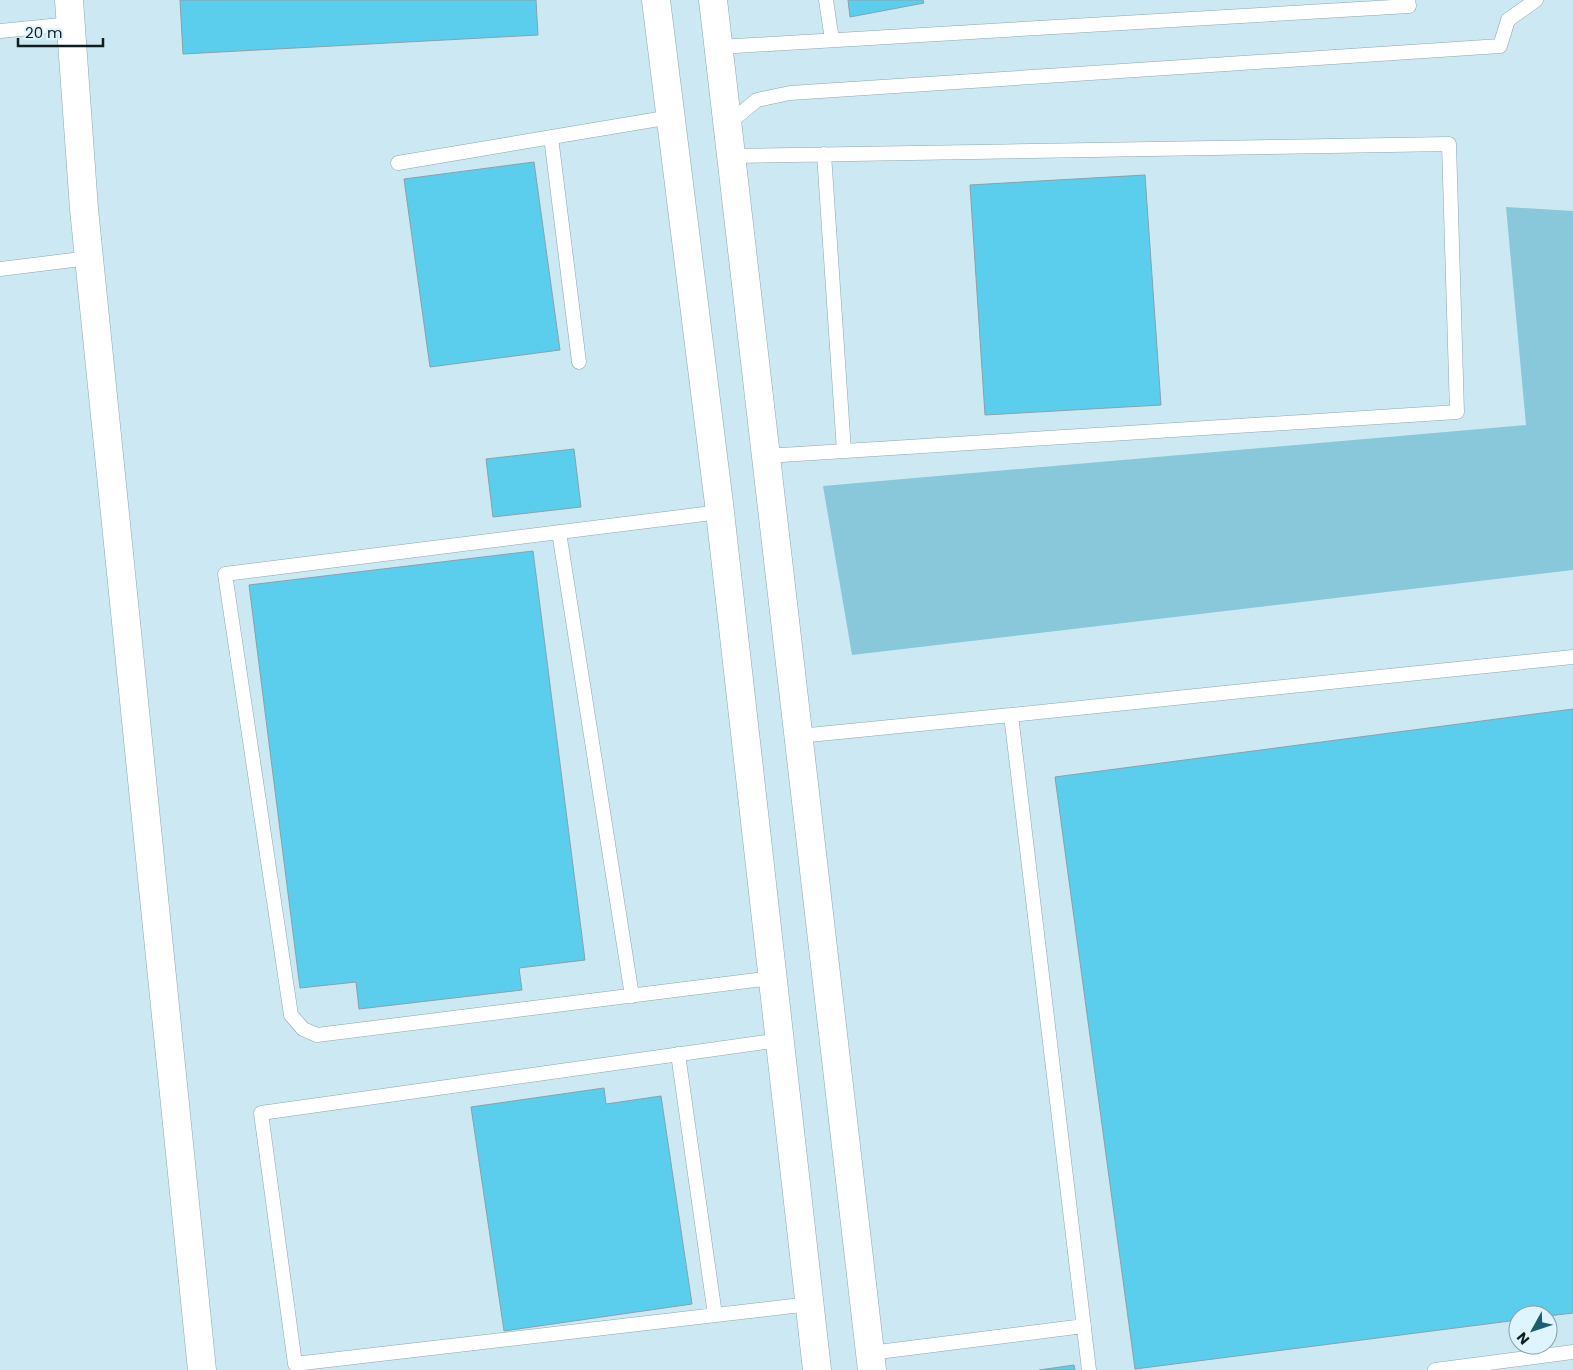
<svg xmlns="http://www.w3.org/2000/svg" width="1573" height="1370" font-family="Poppins,sans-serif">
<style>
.green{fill:#89c7da}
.building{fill:#5bceee;stroke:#87a2ab}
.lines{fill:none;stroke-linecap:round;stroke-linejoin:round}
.service-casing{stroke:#8aa6af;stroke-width:15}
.minor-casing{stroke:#8aa6af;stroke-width:29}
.secondary-casing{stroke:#8aa6af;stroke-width:29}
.service{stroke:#fff;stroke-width:14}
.minor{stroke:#fff;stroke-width:28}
.secondary{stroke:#fff;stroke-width:28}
</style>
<rect width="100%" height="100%" fill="#cce9f3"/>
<path class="green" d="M1506,207l67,4v359l-721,85 -29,-169 703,-61z"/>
<path class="building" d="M180,0h356l2,35 -355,19z
M848,0h75l1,3 -74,14z
M534,162l26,188 -130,17 -26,-188z
M1145,175l16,230 -176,10 -15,-230z
M574,449l7,58 -88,10 -7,-58z
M533,551l52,409 -66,8 3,22 -163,19 -3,-27 -56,6 -51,-403z
M1573,709v604l-25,3 -30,-1v5l-383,49 -80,-592z
M604,1088l2,16 55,-8 31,208 -188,27 -33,-224z
M1074,1365l1,5h-36z"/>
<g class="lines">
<defs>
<path id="service" d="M826,0l6,40
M0,31l71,-7
M719,47l690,-41 -1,-6
M728,124l29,-24 33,-7 710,-47 8,-26 28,-20
M551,137l28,225
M824,154l20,297
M731,156l718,-12 8,268 -691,44
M398,163l273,-46
M0,269l89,-11
M720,512l-495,62 66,441 12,14 14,6 455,-57
M559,532l73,464
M799,736l212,-21
M780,1040l-519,73 34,251 515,-60
M678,1054l37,261
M870,1353l214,-27
M1089,1370l-78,-655 562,-58
M1435,1370l138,-18"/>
<path id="minor" d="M69,0l15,209 118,1161"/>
<path id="secondary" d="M656,0l64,512 97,858
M713,0l159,1370"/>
</defs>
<use href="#service" class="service-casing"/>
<use href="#minor" class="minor-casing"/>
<use href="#secondary" class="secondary-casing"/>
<use href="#service" class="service"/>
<use href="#minor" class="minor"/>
<use href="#secondary" class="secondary"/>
</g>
<g transform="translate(1533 1330) rotate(230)"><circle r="24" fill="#def5fd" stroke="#8c9ea4"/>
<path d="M0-4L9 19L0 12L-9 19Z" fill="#1a5f71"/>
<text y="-8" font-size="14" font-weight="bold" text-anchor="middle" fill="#111c1f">N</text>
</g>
<path d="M18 38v8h85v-8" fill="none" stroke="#111c1f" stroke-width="2.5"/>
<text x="25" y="38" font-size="15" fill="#111c1f" stroke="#def5fd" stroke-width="4" paint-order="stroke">20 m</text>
</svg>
